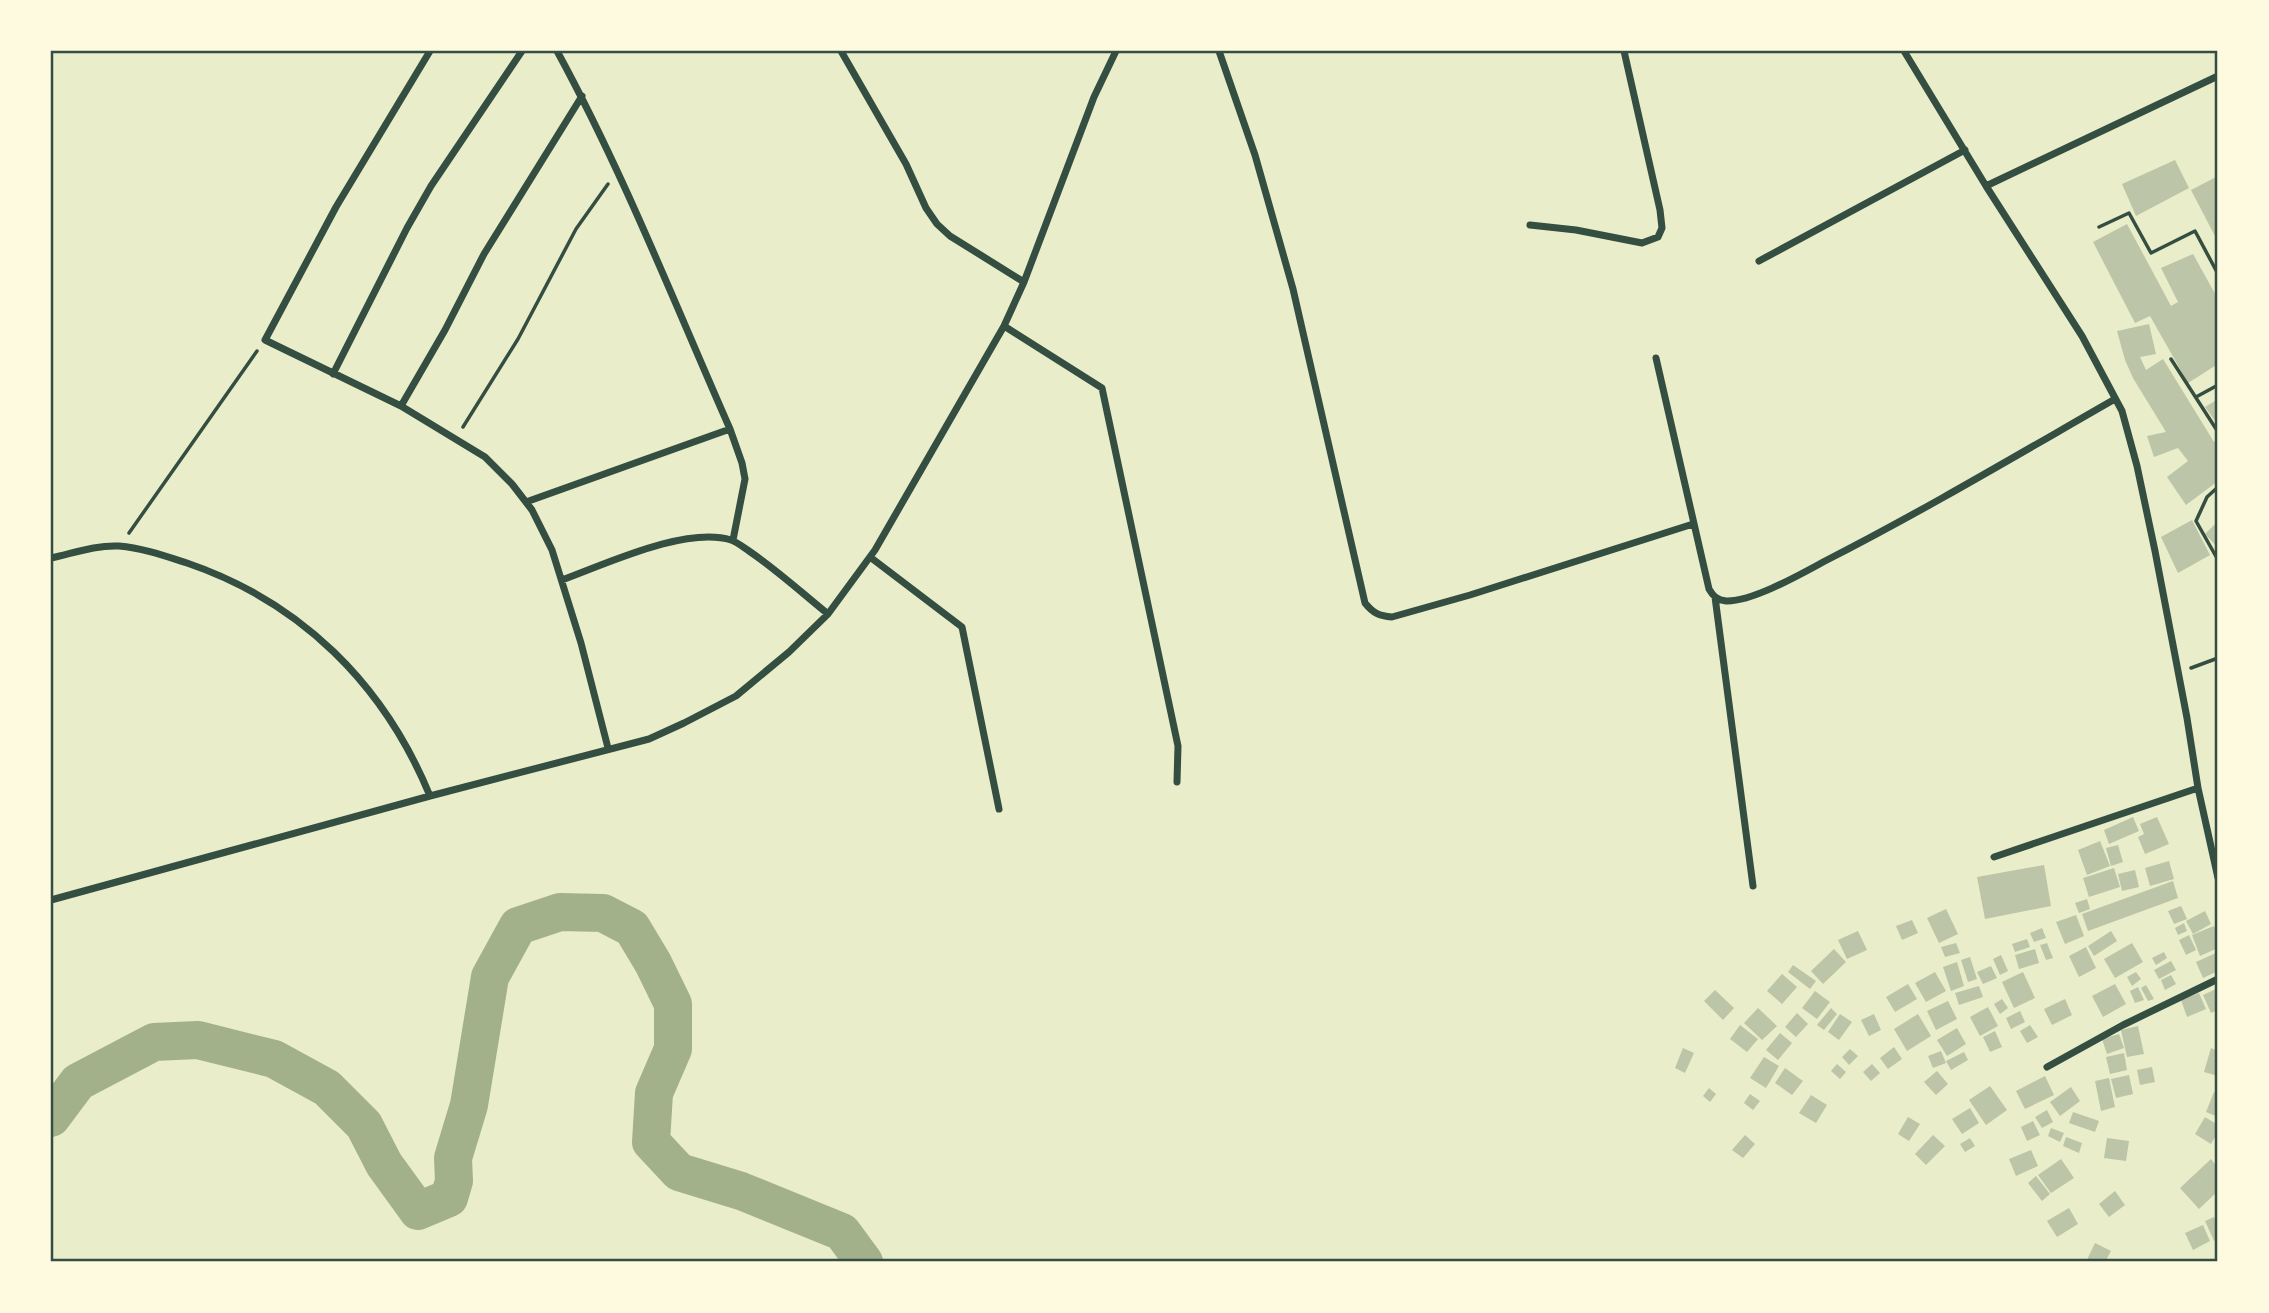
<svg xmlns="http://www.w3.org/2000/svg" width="2269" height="1313" font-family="'PT Sans',sans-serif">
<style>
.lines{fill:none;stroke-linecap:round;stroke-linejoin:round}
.river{stroke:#a3b18a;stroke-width:38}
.building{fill:#bcc5a7}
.path{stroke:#344e41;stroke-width:3.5}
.minor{stroke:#344e41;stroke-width:7}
.neatline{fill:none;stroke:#344e41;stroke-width:2.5}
</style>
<rect width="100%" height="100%" fill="#e9edc9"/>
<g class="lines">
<path class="river" d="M51,1118l27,-36 76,-40 44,-2 76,19 53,29 37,37 20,39 34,47 31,-13 5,-17 -1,-23 16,-53 21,-128 28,-51 42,-14 43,1 29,15 21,35 20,41v45l-19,44 -3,49 28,30 62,19 101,41 22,30"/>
</g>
<path class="building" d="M2175,160l14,28 -53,28 -14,-32z
M2218,176v63l-1,1 -26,-50z
M2127,224l44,82 7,-4 -17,-34 32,-14 25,45v65l-30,19 -38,-67 -15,7 -42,-81z
M2149,324l7,30 -16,3 6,13 17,-11 51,83 4,-3v42l-32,24 -19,-28 21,-16 -10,-13 -24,9 -7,-21 19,-4 -33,-54 -8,-18 -8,-29z
M2218,399v26l-13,-18z
M2192,520l18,35 -32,18 -17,-36z
M2218,521v27l-13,-14z
M2133,817l6,14 -30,13 -5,-14z
M2157,817l12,27 -24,10 -7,-17 6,-3 -4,-10z
M2100,841l10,25 -23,9 -9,-25z
M2118,845l5,17 -12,4 -5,-18z
M2169,861l5,18 -24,7 -5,-18z
M2044,865l7,41 -66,13 -8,-42z
M2114,868l6,19 -31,10 -6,-19z
M2135,870l4,17 -17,4 -4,-17z
M2173,881l5,17 -90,33 -6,-17z
M2087,899l3,10 -11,4 -4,-10z
M2181,906l6,13 -13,5 -6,-13z
M1946,909l12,25 -19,9 -12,-25z
M2205,911l6,13 -18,10 -7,-13z
M2076,915l8,21 -19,8 -9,-22z
M1912,920l6,13 -16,7 -6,-14z
M2184,923l3,8 -9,4 -3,-7z
M2214,926l4,10v12l-18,8 -8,-21z
M2042,928l4,10 -12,4 -4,-9z
M1858,931l9,19 -20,9 -9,-19z
M2111,931l6,10 -23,15 -6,-10z
M2189,935l7,15 -10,5 -7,-15z
M2027,939l3,8 -15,5 -3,-8z
M1956,943l4,10 -15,4 -4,-10z
M2047,943l6,15 -7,2 -6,-15z
M2132,943l11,19 -28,16 -11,-19z
M2086,947l10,21 -17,9 -10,-21z
M1834,949l12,13 -23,22 -12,-13z
M2035,949l4,14 -20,6 -4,-14z
M2164,952l3,6 -11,7 -4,-7z
M2218,952v19l-15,7 -7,-16z
M2001,955l7,16 -8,4 -7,-16z
M1970,957l7,22 -9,3 -7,-22z
M2171,961l5,9 -17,9 -5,-9z
M1957,962l7,24 -13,5 -8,-24z
M1793,965l23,16 -6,8 -22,-17z
M1991,966l6,12 -14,6 -6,-12z
M1935,972l11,19 -20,11 -11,-19z
M2023,972l12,26 -21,10 -12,-26z
M2136,972l5,7 -9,7 -5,-9z
M1782,974l15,13 -15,17 -15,-13z
M2171,975l5,9 -11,6 -4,-10z
M1908,984l9,15 -22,13 -9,-15z
M2115,984l11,20 -23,13 -11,-21z
M2146,985l8,14 -6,2 -7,-13z
M1979,986l4,11 -24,8 -4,-12z
M2138,987l6,13 -9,3 -5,-12z
M2218,988v22l-7,3 -8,-18z
M1715,990l19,18 -11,12 -19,-19z
M1815,991l15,11 -13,17 -15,-11z
M2199,993l7,16 -19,8 -6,-17z
M2002,999l6,9 -8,6 -6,-10z
M2065,999l7,16 -20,10 -8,-16z
M1948,1001l9,18 -21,11 -9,-19z
M1988,1007l10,19 -18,10 -10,-19z
M1758,1008l19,18 -15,14 -18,-17z
M1831,1008l6,6 -13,16 -7,-5z
M2020,1011l5,11 -14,7 -5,-11z
M1797,1013l11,11 -12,13 -11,-10z
M1840,1014l12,8 -13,18 -11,-8z
M1874,1014l7,16 -12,6 -8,-16z
M1918,1014l13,22 -24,15 -13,-22z
M1740,1025l18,14 -11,13 -17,-13z
M2030,1025l8,12 -11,6 -7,-12z
M2138,1026l6,28 -17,3 -6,-27z
M1957,1028l9,16 -19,12 -10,-16z
M1995,1031l7,16 -12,5 -7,-15z
M1780,1033l12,10 -14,17 -12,-10z
M2119,1034l5,14 -17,6 -5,-15z
M1894,1047l8,12 -14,10 -8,-11z
M1683,1048l11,5 -9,20 -10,-5z
M2211,1048l7,3v25l-14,-4z
M1850,1049l8,7 -9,9 -7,-8z
M1941,1051l5,12 -13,5 -5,-12z
M1964,1052l4,8 -17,10 -5,-9z
M2124,1053l3,17 -17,4 -4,-17z
M1764,1057l15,9 -13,22 -16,-10z
M1837,1064l9,8 -6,7 -9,-8z
M1872,1064l8,9 -9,8 -8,-9z
M2152,1067l3,15 -15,3 -3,-15z
M1785,1068l18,13 -11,14 -17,-12z
M1937,1071l11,13 -12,11 -12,-13z
M2129,1075l4,19 -17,4 -5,-19z
M2045,1076l9,19 -29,14 -9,-18z
M2109,1078l6,29 -14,4 -6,-30z
M1990,1086l17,24 -21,15 -17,-25z
M2071,1087l9,14 -20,15 -10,-14z
M1709,1088l7,6 -6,8 -7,-6z
M2214,1092l4,2v23l-12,-5z
M1750,1094l10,7 -7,9 -9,-7z
M1811,1095l16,10 -11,18 -17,-10z
M1970,1108l9,15 -17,11 -10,-15z
M2047,1110l6,12 -11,6 -7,-11z
M2073,1112l26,9 -4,11 -26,-9z
M1908,1117l12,7 -11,17 -11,-7z
M2205,1117l13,8v7l-7,12 -16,-10z
M2033,1121l7,14 -13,6 -6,-14z
M2051,1128l13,5 -4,9 -12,-6z
M1745,1135l10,9 -12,14 -11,-8z
M1933,1135l12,11 -19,19 -11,-11z
M2066,1137l16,6 -3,10 -16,-7z
M1970,1138l5,8 -10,6 -5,-8z
M2107,1138l22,3 -3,20 -22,-3z
M2031,1150l7,16 -22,10 -7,-17z
M2061,1159l13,19 -23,15 -13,-18z
M2211,1159l7,9v23l-19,18 -19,-21z
M2036,1176l14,18 -8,7 -14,-18z
M2115,1191l10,14 -16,12 -10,-13z
M2069,1208l9,16 -21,13 -10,-16z
M2214,1217l4,8v13l-4,3 -9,-20z
M2203,1225l7,16 -17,9 -8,-17z
M2095,1243l16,8 -6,11h-19z"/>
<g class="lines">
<path class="path" d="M2099,227l30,-14 22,40 44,-22 23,43
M2171,359l47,73
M2196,397l22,-12
M463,427l55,-88 58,-110 32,-45
M2218,487l-11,10 -11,24 22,39
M129,533l128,-182
M2191,668l27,-10"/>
<path class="minor" d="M430,51l-94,156 -71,133 136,66 84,51 27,27 20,26 20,40 29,93 27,105
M557,51c66,121 117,251 173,378l12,34 3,16 -12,61
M841,51l65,113 20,44 11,16 13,12 74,46
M1219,51l36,104 38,134 72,314c8,10 14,13 27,14l78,-22 223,-71
M1904,51l82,135 96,150 40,75 15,55 18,85 32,167 11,70 20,90
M1986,186l232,-110
M1530,225l46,5 66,13 16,-6 4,-9 -2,-18 -36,-159
M1759,261l206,-111
M1004,326l98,62 76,358 -1,36
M1656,358l53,231c4,7 8,11 17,12 26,1 75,-27 99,-40 98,-50 194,-107 290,-162
M333,374l74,-146 24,-42 91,-135
M401,406l44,-76 39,-76 98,-158
M526,502l204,-73
M870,557l92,70 37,182
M51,558c23,-5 44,-13 68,-12 23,2 46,10 68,17 114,39 197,121 243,233
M562,580c44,-16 124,-54 169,-40 6,2 12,7 18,11 28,19 53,42 79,63
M1715,597l38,289
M1994,857l204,-69
M51,900l379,-104 219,-57 35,-16 52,-27 53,-44 39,-38 47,-64 129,-224 20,-44 70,-185 22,-46
M2047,1067l76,-42 95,-46"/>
</g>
<rect width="2269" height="1313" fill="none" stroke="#fefae0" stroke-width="105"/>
<rect x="52" y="52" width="2164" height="1208" class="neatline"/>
</svg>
